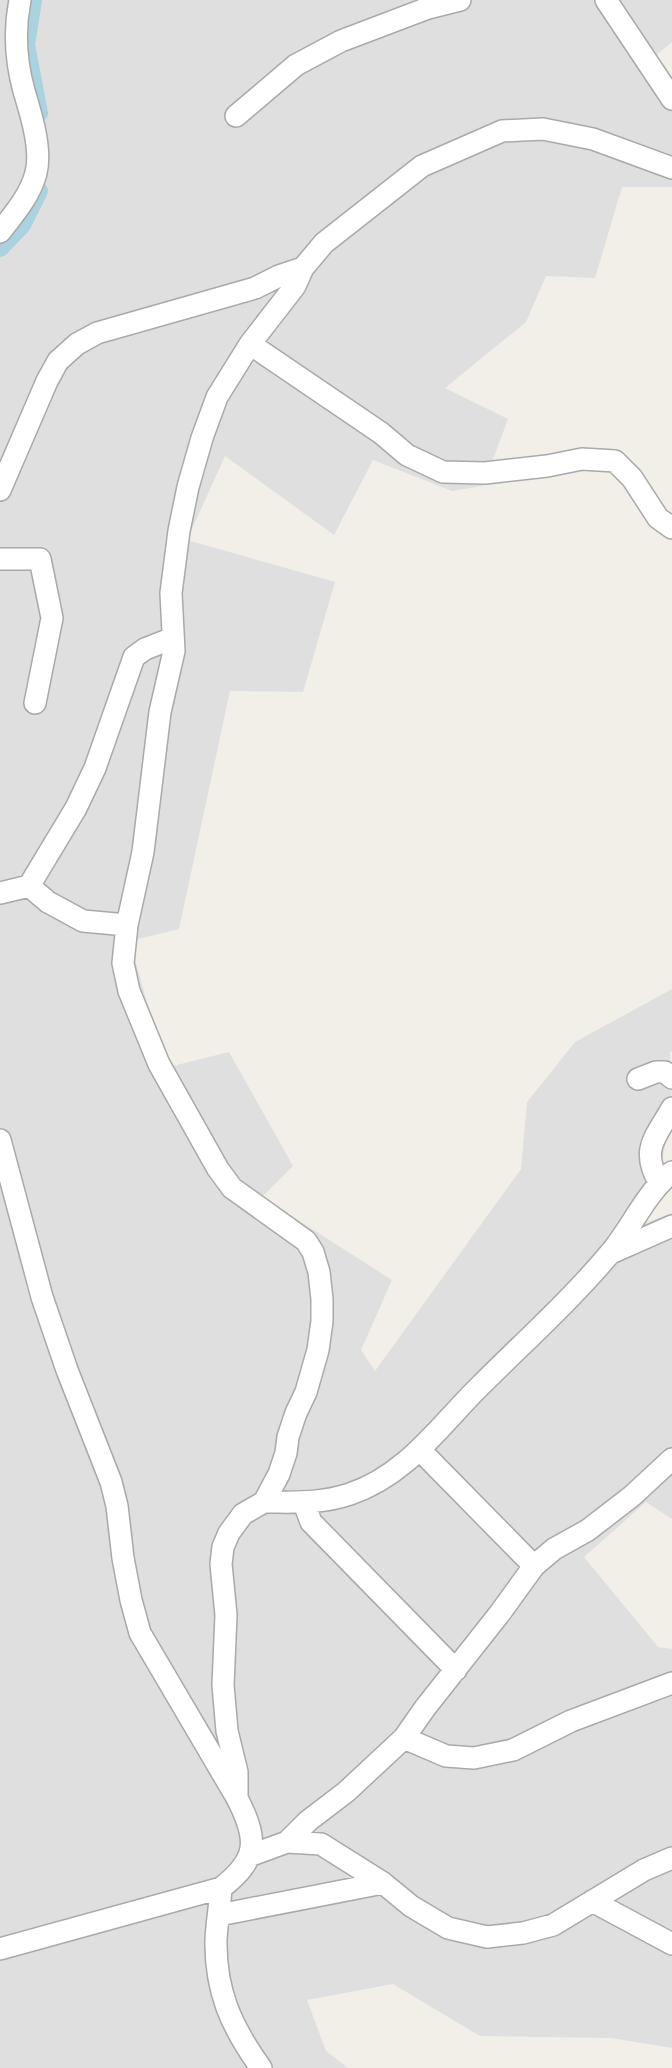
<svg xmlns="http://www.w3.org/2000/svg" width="672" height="2068" font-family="'Sofia Sans Condensed',sans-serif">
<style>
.residential{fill:#e0dfdf}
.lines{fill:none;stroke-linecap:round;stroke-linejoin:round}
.canal{stroke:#aad3df;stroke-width:18}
.minor-casing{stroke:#a9a9a9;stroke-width:24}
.minor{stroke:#fff;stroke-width:21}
</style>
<rect width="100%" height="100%" fill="#f2efe9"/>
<path class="residential" d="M0,0h672v42l-18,15 18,30v100h-50l-27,91 -49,-2 -20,46 -81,66 63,31 -25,67 -31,5 -79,-31 -39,75 -109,-79 -38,84 148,42 -32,110 -73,-1 -51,238 -49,12 35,127 64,-16 64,114 -31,31 130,83 -31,70 14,21 146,-202 6,-67 48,-60 97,-53v62l-2,1 2,54 -9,51 -20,67 29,-11v306l-26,-17 -62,55 74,90 14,2v399l-61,-10 -131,-2 -87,-52 -86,16 19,51 22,17h-348z"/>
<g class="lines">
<path class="canal" d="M33,0l-7,45 13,68
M0,248l22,-23 17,-34"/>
<defs>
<path id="minor" d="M606,0l66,99
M236,116l60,-51 45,-24 87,-33 32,-8
M0,232c14,-18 30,-36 36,-59 6,-24 -5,-59 -12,-82 -8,-29 -10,-61 -4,-91
M250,344l131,89 26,22 36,17 42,1 62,-7 35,-7 33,2 17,17 26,40 14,10
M0,490l47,-109 11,-20 19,-17 20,-11 158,-45 24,-12 24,-8
M0,559h40l12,59 -17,85
M29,886l47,-78 19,-40 39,-111 11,-8 28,-11
M0,893l29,-7 19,16 35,19 44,4
M638,1079l18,-7h9l7,6
M0,1140l42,157 25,73 44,112 6,24 6,52 8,42 9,33 97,165c21,41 22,61 -16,90l-221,61
M659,1182c-19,-33 -3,-45 13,-74
M611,1253l61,-27
M420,1450l114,116
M264,1502c31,0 56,2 86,-8 57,-19 90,-69 131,-109 44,-44 91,-86 131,-134 21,-26 34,-58 60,-79
M304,1503l7,19 145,148
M404,1738l42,18 28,2 39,-8 58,-29 101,-38
M237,1798v-26l-10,-41 -4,-46 3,-70 -5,-51 2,-17 6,-14 14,-19 21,-12 15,-28 7,-21 2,-16 8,-24 10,-21 12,-42 4,-29v-22l-3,-27 -6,-20 -7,-11 -74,-53 -14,-19 -59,-105 -30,-73 -6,-28 4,-38 16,-73 17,-140 14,-61 -3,-58 8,-62 9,-44 14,-49 15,-41 33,-53 45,-58 8,-18 21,-25 98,-77 80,-35 41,-2 50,10 79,29
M287,1842l21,-21 38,-29 58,-54 21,-30 75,-95 34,-47 20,-17 34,-19 44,-34 40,-37
M249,1856l38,-14 34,2 62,39 28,23 37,22 39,9 36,-4 30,-8 91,-55 28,-12
M221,1888c-1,17 -4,34 -5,51 -1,52 15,87 45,129
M592,1901l80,43
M219,1915l164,-32"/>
</defs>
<use href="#minor" class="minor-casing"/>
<use href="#minor" class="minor"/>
</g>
</svg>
